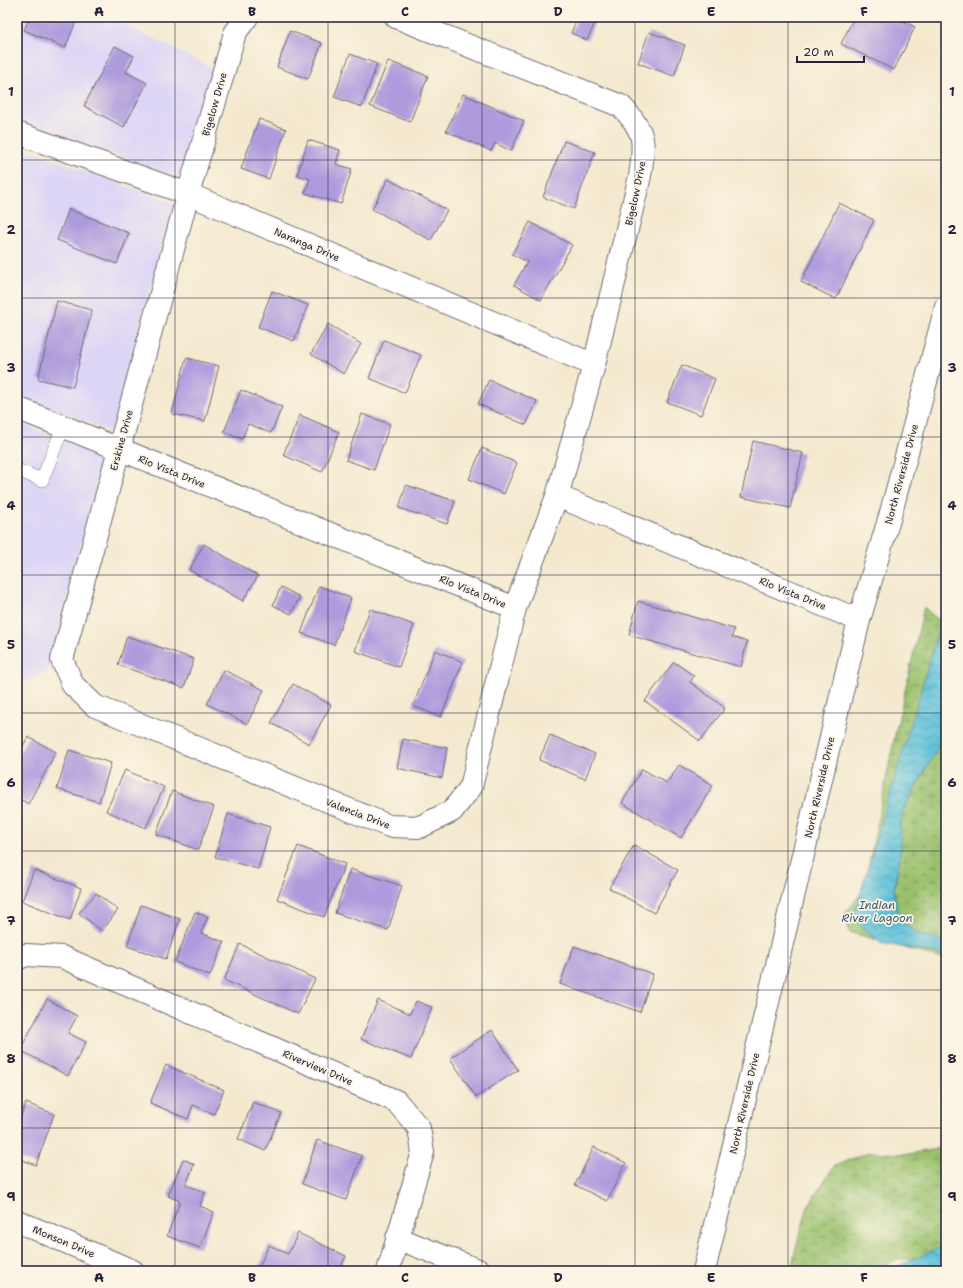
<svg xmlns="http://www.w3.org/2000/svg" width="963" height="1288" font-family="'Shantell Sans',sans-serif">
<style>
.built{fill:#ddd5f6}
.wetland{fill:url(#wetland-marsh);stroke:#5e7254}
.water{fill:url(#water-waves);stroke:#3f728a}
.building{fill:#ad9bdd}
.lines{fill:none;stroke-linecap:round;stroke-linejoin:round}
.lane-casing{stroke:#6c686f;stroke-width:14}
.street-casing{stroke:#6c686f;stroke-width:24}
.secondary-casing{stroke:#6c686f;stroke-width:24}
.lane{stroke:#fff;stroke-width:13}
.street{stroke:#fff;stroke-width:22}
.secondary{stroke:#fff;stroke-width:22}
.grid{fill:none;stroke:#22223b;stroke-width:1;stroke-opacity:0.55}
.labels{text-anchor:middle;stroke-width:3.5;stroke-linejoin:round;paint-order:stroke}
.street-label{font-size:10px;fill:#22223b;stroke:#fcf5e5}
.water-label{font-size:11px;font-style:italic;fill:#365a72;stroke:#fcf5e5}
.neatline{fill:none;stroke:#22223b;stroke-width:1.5}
.grid-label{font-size:13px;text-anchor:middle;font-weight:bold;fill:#22223b}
</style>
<defs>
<pattern id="wetland-marsh" width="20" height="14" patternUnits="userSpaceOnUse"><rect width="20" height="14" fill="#99c16c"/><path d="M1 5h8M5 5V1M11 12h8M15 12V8" fill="none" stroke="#7c9c5a"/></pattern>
<pattern id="water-waves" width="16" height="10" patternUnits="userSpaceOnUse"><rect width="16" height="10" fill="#5cc1d9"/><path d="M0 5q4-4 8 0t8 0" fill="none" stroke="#4c9cb1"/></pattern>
</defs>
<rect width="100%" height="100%" fill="#fcf5e5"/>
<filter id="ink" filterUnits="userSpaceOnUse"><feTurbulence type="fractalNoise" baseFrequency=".025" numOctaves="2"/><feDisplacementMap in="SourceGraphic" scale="8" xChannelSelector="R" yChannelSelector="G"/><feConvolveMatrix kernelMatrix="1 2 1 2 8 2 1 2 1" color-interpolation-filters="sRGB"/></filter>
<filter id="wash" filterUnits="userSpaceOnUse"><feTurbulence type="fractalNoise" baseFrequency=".012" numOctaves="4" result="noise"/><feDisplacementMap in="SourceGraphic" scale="16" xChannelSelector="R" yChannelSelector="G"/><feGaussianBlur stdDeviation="0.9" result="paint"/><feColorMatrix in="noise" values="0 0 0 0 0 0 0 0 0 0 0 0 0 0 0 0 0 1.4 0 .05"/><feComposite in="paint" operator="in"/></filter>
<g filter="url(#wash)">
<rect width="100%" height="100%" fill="#f4e9cf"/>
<path class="built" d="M17,17h93l103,51 -32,110 -164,-59z
M17,146l157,57 -63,229 -94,-38z
M17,422l87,35 -56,215 -31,13z"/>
<path class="wetland" d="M924,607l19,18 -49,180 -5,113 57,35v7l-97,-28 -5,-17 20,-26 30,-150z
M946,725v217l-29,-9 -10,-7 -9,-14 -4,-22 7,-41 -1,-24 3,-15 33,-59z
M946,1147v107l-53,7 -13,10h-88l2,-16 14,-49 26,-40 35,-14 40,2z"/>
<path class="water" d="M946,616v109l-10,26 -33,59 -3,15 1,24 -7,41 4,22 9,14 10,7 29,9v13l-66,-12 -27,-24c28,-100 60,-198 88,-298z
M946,1245v26h-59z"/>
<g id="blocks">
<path class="building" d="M30,17h48l-13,31 -41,-18z
M578,17l19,2 -10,21 -16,-7z
M854,17h41l20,10 -21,43 -53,-26z
M290,31l32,12 -14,36 -31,-12z
M649,32l36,13 -11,31 -36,-13z
M115,46l19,10 -8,16 21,11 -23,44 -40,-21z
M350,54l27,10 -15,43 -28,-10z
M388,61l40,15 -18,46 -40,-16z
M463,94l61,27 -13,30 -16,-8 -4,8 -45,-20z
M259,119l27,10 -17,50 -28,-10z
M308,140l32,10 -4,14 16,5 -11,35 -36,-11 5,-14 -13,-4z
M564,141l31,11 -21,57 -31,-12z
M388,179l59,31 -16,30 -59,-31z
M839,203l35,17 -38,79 -35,-17z
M69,209l60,24 -12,31 -60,-24z
M530,222l42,23 -31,55 -27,-15 13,-23 -15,-8z
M272,291l36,14 -14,36 -36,-14z
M57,301l35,9 -19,77 -35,-8z
M328,324l33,20 -17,30 -33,-20z
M384,340l37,15 -16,38 -36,-15z
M186,358l33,8 -14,55 -33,-7z
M682,365l33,14 -14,36 -34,-13z
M489,380l48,21 -11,24 -48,-21z
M241,390l41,17 -11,26 -23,-9 -6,15 -18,-7z
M362,414l28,10 -16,46 -28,-10z
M300,415l39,17 -17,40 -39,-17z
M753,441l50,12 -13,55 -49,-11z
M482,448l35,15 -13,31 -35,-15z
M406,485l49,16 -8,23 -48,-16z
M204,544l54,32 -15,25 -54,-31z
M319,586l32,12 -17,47 -33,-12z
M281,587l19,10 -9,17 -18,-9z
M638,601l96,28 -2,8 15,5 -6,25 -112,-32z
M370,609l44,16 -15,42 -44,-16z
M127,636l67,23 -10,29 -66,-23z
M435,650l28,12 -22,55 -28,-11z
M674,662l20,14 -4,6 35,26 -25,33 -55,-40z
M224,670l40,20 -17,34 -40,-20z
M293,684l38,21 -22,39 -38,-21z
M550,735l45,19 -10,25 -46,-19z
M28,737l28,15 -28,52 -11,-7v-40z
M403,739l44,9 -5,30 -45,-10z
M69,750l42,13 -12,39 -42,-13z
M679,765l34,20 -32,53 -59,-35 20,-34 25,14z
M125,770l39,17 -18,41 -40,-17z
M172,791l42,16 -16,43 -42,-16z
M228,814l42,13 -12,42 -43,-12z
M634,845l44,25 -24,43 -45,-25z
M298,846l47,18 -21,53 -47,-18z
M350,869l52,17 -14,44 -53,-17z
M34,870l47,18 -11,32 -48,-19z
M96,893l22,17 -16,21 -23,-18z
M141,905l39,14 -14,40 -39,-13z
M195,912l13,5 -7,16 23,9 -14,34 -35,-14z
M240,944l75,35 -17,35 -74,-34z
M574,946l79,28 -13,38 -80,-28z
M47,999l30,17 -9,17 18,9 -18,34 -48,-26z
M378,1000l32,14 6,-13 16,6 -21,52 -50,-20z
M492,1030l26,40 -42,27 -26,-39z
M166,1065l58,25 -10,24 -21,-9 -5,14 -38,-16z
M253,1102l28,11 -16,38 -27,-12z
M26,1103l28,11 -18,51 -19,-7v-31z
M317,1140l45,16 -16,44 -44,-16z
M594,1147l32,16 -19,38 -32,-16z
M183,1159l11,5 -8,21 19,7 -5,14 14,6 -14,36 -33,-12 13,-35 -12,-5z
M298,1233l48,23 -7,15h-82l12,-26 19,9z"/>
</g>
</g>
<g filter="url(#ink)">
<use href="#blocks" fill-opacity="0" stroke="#6c686f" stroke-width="1"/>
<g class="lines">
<defs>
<path id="lane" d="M17,470l25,10 21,-53"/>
<path id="street" d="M247,17l-12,16 -47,161 -126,466 11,25 22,21 294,120 31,1 32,-16 19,-24 44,-179 42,-112 37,-131 46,-189c5,-34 6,-44 -19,-70l-225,-89
M17,133l171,61 406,171
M17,408l498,200
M557,496l302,124
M17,959l9,-4 36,2 334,144 23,27 4,24 -35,119
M17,1221l116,50
M397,1238l83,33"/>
<path id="secondary" d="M704,1271l155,-651 31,-104 56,-209"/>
</defs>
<use href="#lane" class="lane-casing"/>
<use href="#street" class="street-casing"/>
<use href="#secondary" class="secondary-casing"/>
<use href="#lane" class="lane"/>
<use href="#street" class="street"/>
<use href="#secondary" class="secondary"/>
</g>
</g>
<path class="grid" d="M175,17v1254M328,17v1254M482,17v1254M635,17v1254M788,17v1254M17,160h929M17,298h929M17,437h929M17,575h929M17,713h929M17,851h929M17,990h929M17,1128h929"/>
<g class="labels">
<g class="street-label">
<text transform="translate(214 104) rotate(-74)" y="4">Bigelow Drive</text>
<text transform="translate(635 193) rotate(-78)" y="4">Bigelow Drive</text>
<text transform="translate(307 244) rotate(23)" y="4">Naranga Drive</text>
<text transform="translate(121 440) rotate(-75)" y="4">Erskine Drive</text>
<text transform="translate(172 471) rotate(22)" y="4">Rio Vista Drive</text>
<text transform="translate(901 474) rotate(-75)" y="4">North Riverside Drive</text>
<text transform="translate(473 591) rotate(22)" y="4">Rio Vista Drive</text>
<text transform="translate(793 593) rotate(22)" y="4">Rio Vista Drive</text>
<text transform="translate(819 787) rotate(-77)" y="4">North Riverside Drive</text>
<text transform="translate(358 813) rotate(21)" y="4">Valencia Drive</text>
<text transform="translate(318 1067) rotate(23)" y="4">Riverview Drive</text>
<text transform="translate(744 1103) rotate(-77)" y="4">North Riverside Drive</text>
<text transform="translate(64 1241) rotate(23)" y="4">Monson Drive</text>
</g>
<g class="water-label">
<text x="877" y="909">Indian<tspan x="877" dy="13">River Lagoon</tspan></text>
</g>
</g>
<rect width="963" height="1288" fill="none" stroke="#fcf5e5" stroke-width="44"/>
<path d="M797 56v6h67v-6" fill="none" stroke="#22223b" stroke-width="2"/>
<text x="803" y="56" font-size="12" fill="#22223b" stroke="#fcf5e5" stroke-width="3" paint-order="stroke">20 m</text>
<rect x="22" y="22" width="919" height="1244" class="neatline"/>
<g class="grid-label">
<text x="99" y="16">A</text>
<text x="252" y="16">B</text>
<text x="405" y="16">C</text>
<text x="558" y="16">D</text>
<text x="711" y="16">E</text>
<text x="864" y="16">F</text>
<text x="11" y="96">1</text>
<text x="952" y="96">1</text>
<text x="11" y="234">2</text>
<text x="952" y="234">2</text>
<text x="11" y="372">3</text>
<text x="952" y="372">3</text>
<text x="11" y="510">4</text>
<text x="952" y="510">4</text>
<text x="11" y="649">5</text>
<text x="952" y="649">5</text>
<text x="11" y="787">6</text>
<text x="952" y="787">6</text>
<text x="11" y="925">7</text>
<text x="952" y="925">7</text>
<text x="11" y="1063">8</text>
<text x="952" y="1063">8</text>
<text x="11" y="1201">9</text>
<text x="952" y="1201">9</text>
<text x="99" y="1282">A</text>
<text x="252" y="1282">B</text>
<text x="405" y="1282">C</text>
<text x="558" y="1282">D</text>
<text x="711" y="1282">E</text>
<text x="864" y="1282">F</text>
</g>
</svg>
